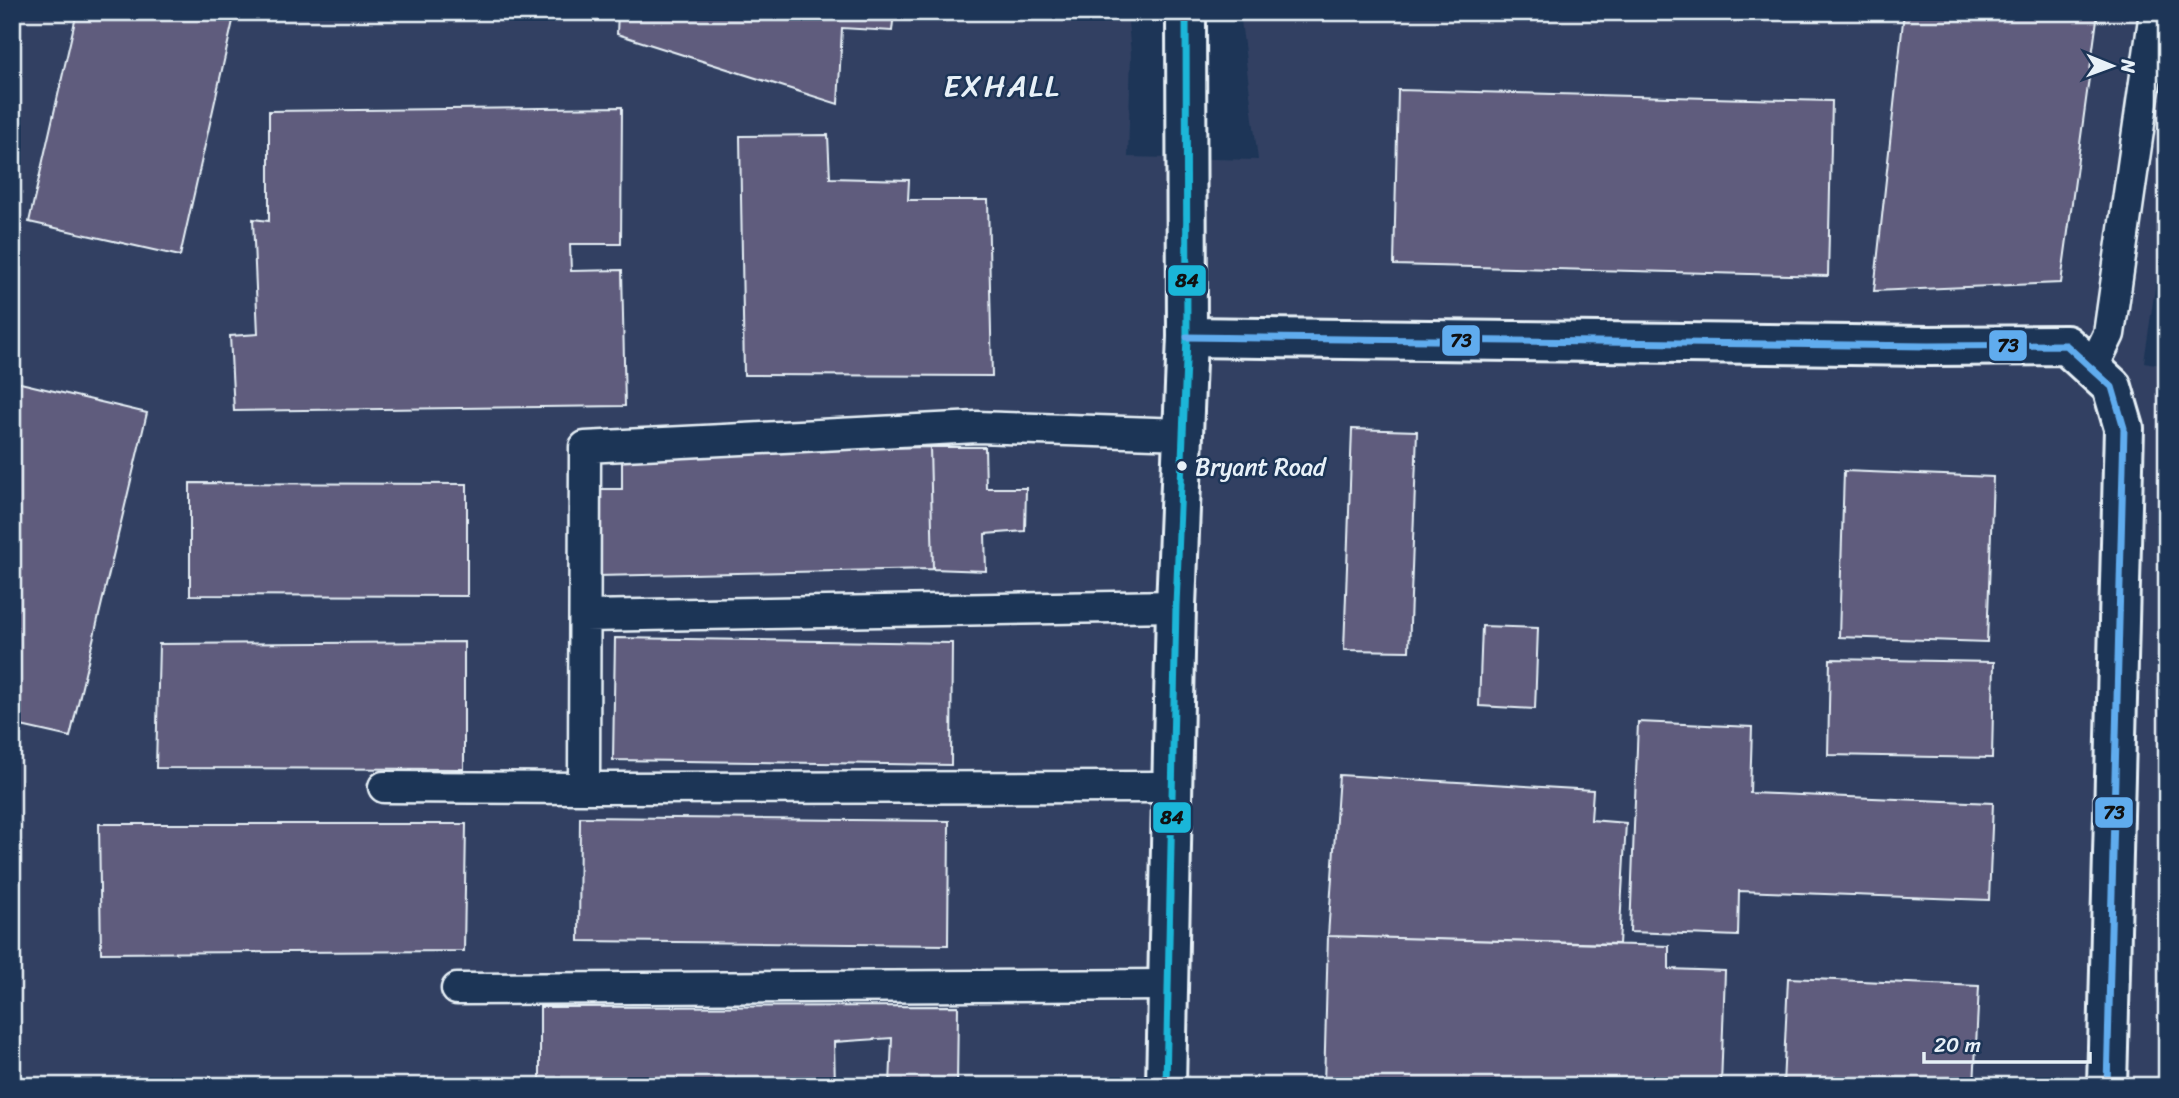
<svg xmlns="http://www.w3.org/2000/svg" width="2179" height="1098" font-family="Sriracha,sans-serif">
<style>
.built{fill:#304162}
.building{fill:#5e5c7d;stroke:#e8f1f8;stroke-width:2}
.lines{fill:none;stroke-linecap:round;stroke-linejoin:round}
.lane-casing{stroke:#e8f1f8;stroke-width:35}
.street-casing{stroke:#e8f1f8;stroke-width:44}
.secondary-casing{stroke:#e8f1f8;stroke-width:44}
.lane{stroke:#1d3557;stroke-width:30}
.street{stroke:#1d3557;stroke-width:38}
.secondary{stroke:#1d3557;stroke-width:38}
.bus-1-casing{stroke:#1d3557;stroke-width:12}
.bus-2-casing{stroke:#1d3557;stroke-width:12}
.bus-1{stroke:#1ab6d8;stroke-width:7}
.bus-2{stroke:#60acee;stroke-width:7}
.bus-dot{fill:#e8f1f8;stroke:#1d3557;stroke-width:2.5}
.labels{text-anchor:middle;stroke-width:5;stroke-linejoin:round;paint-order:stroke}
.bus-label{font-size:24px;fill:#e8f1f8;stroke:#1d3557;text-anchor:start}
.quarter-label{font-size:30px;letter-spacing:2px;fill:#e8f1f8;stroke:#1d3557}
.line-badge{stroke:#1d3557;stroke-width:2.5}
.pale-badge-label{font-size:19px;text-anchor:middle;font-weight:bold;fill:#111}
</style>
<rect width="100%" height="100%" fill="#1d3557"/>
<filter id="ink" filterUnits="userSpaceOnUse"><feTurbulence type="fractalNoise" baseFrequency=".0143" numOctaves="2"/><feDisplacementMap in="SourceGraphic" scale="14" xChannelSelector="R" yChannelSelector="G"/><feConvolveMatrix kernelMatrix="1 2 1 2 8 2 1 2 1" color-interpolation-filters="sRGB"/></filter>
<g filter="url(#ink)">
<path class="built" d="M12,12h1115l4,42 -3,103 130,3 -18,-148h927v196l-23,154 23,4v720h-2155z"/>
<path class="building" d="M77,12h158l-55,244 -151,-34z
M618,12h276l-2,19 -50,-3 -4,76 -221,-70z
M1904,12h194l-37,271 -187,8z
M1398,90l434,11 -4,175 -434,-11z
M622,107l-1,137h-51l1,27 51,-1 3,136 -391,5 -4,-75 28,-2 -5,-115 16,2v-110z
M828,135l2,43 79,2 -1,20h80l4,176 -248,-1 -4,-239z
M12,381l135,32 -77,324 -58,-13z
M1352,429l65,2 -8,220 -65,-1z
M930,447h55l1,41h40l-1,43 -40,3 1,37 -53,-2z
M930,447l3,122 -336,7v-87h25v-36z
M1844,471l149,6 -6,165 -148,-5z
M190,483l277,1v112l-277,-1z
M1482,626l56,2 -3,81 -56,-3z
M615,638l337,5 -1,122 -338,-5z
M464,642v127l-308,-1 3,-124z
M1830,659l164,3 -2,96 -164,-3z
M1638,722l114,5 -2,66 243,10 -4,97 -250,-9 -1,45 -108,-4z
M1339,775l254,15 -2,30 35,3 -7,121 -291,-8z
M580,817l369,4 -1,124 -369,-4z
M99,824h367l-2,127 -363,2z
M1328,936l341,10v23l56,2 -4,115h-397z
M1788,978l191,8 -5,100h-191z
M958,1006l-1,80h-67l2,-48 -58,4 1,44h-295v-79z"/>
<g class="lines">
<defs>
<path id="lane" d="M2092,369l17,-35 46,-322
M585,616l591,-10
M384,787l200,1
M1172,787l-588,1 1,-341 392,-20 207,7
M457,989l711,-4"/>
<path id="street" d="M1187,337l741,9 138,-1 46,42 12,41 -17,658"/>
<path id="secondary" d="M1166,1086l10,-480 11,-269 -1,-325"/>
</defs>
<use href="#lane" class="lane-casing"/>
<use href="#street" class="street-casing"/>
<use href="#secondary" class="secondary-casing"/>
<use href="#lane" class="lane"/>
<use href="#street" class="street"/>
<use href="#secondary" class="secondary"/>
<defs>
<path id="bus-1" d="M1166,1086l10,-480 11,-269 -1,-325"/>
<path id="bus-2" d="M1187,337l741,9 138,-1 46,42 12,41 -17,658"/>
</defs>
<use href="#bus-1" class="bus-1-casing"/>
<use href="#bus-2" class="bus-2-casing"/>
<use href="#bus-1" class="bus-1"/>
<use href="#bus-2" class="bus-2"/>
</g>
</g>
<circle class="bus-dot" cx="1182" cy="466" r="6"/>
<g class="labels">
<g class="bus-label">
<text x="1195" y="475">Bryant Road</text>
</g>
<g class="quarter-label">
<text x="1002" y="96">EXHALL</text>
</g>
</g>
<g class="line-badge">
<rect x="1167" y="264" width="40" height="33" rx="7" fill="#1ab6d8"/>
<rect x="1441" y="324" width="40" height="33" rx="7" fill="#60acee"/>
<rect x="1988" y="329" width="40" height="33" rx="7" fill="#60acee"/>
<rect x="2094" y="796" width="40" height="33" rx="7" fill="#60acee"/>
<rect x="1152" y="801" width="40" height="33" rx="7" fill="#1ab6d8"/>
</g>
<g class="pale-badge-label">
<text x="1187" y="287">84</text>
<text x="1461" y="347">73</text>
<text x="2008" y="352">73</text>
<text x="2114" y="819">73</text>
<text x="1172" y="824">84</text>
</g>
<rect width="2179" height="1098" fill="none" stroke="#1d3557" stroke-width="42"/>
<rect x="21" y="21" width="2137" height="1056" fill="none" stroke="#e8f1f8" stroke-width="2.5" filter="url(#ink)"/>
<g transform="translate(2112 66) rotate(91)" stroke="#1d3557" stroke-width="5" paint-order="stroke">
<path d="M0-5L12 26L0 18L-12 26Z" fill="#e8f1f8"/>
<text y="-10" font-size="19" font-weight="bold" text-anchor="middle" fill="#e8f1f8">N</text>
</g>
<path d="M1924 1052v10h166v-10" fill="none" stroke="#e8f1f8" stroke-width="3.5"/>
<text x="1934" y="1052" font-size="21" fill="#e8f1f8" stroke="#1d3557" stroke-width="5" paint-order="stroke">20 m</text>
</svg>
